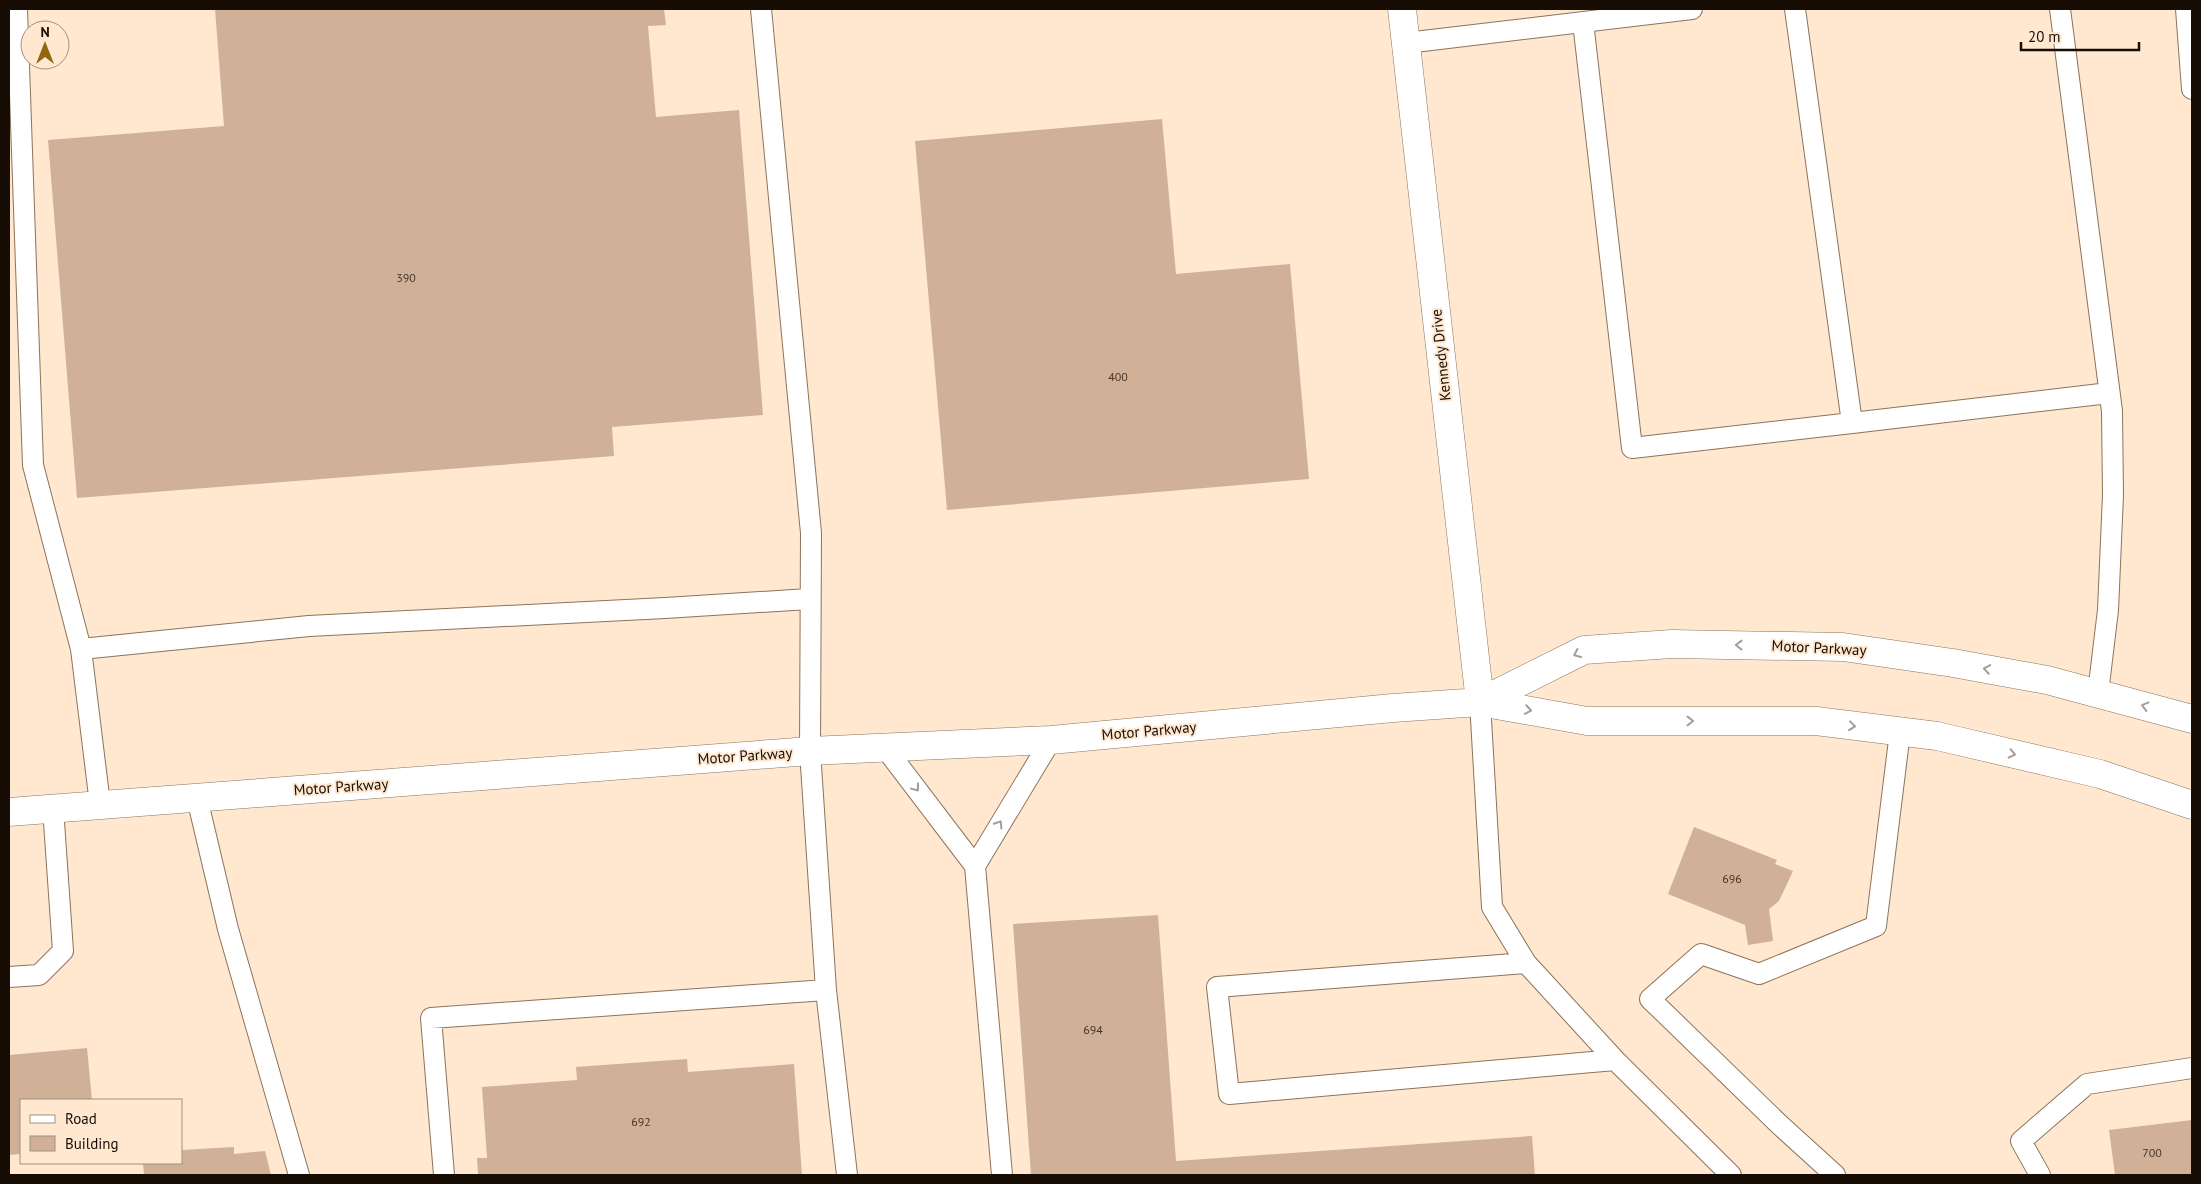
<svg xmlns="http://www.w3.org/2000/svg" width="2201" height="1184" font-family="'PT Sans',sans-serif">
<style>
.building{fill:#d0b198}
.lines{fill:none;stroke-linecap:round;stroke-linejoin:round}
.lane-casing{stroke:#8d7359;stroke-width:22}
.secondary-casing{stroke:#8d7359;stroke-width:29}
.lane{stroke:#fff;stroke-width:20}
.secondary{stroke:#fff;stroke-width:28}
.oneway{stroke:#a29e9b}
.labels{text-anchor:middle;stroke-width:4;stroke-linejoin:round;paint-order:stroke}
.number-label{font-size:12px;fill:#45362a}
.street-label{font-size:15px;fill:#170d05;stroke:#ffe7d0}
</style>
<rect width="100%" height="100%" fill="#ffe7d0"/>
<path class="building" d="M215,9h449l2,16 -18,1 8,91 83,-7 24,305 -151,12 2,29 -537,42 -29,-358 176,-14z
M1162,119l14,155 114,-10 19,215 -362,31 -32,-369z
M1694,827l83,33 -2,4 18,7 -14,30 -10,8 4,32 -25,4 -3,-20 -77,-31z
M1158,915l18,246 356,-25 3,39h-504l-18,-251z
M87,1048l5,52h-71v54l-12,1v-100z
M687,1059l1,13 106,-8 8,111h-324l-1,-17h10l-5,-71 95,-7 -1,-13z
M2192,1120v55h-77l-6,-45z
M234,1147v7l31,-3 6,24h-127l-1,-12h38v-13z"/>
<g class="lines">
<defs>
<path id="lane" d="M17,9l16,456 48,184 19,155
M761,9l50,524 -1,218 16,239
M1795,9l57,414 257,-30
M2060,9l52,402 1,84 -5,115 -10,83
M2186,9l6,80
M1583,22l49,426 220,-25
M1406,43l286,-34
M81,649l228,-23 356,-18 144,-9
M1480,702l12,205 34,56 89,97 116,115
M886,749l89,117 27,309
M197,798l31,131 71,246
M975,866l76,-126
M1526,963l-309,24 12,107 386,-34
M9,977l30,-2 24,-24 -10,-143
M444,1175l-13,-157 395,-28 21,185
M1835,1175l-54,-49 -131,-127 51,-45 58,20 117,-48 24,-194
M2040,1175l-19,-34 66,-57 105,-16"/>
<path id="secondary" d="M1402,9l78,693
M1480,702l104,-52 88,-6 171,3 110,16 94,17 145,39
M9,812l801,-61 241,-11 342,-32 87,-6 107,19h229l121,15 163,38 92,31"/>
</defs>
<use href="#lane" class="lane-casing"/>
<use href="#secondary" class="secondary-casing"/>
<use href="#lane" class="lane"/>
<use href="#secondary" class="secondary"/>
</g>
<defs><path id="oneway-chevron" d="M-2-3.5L2.5 0L-2 3.5" fill="none" stroke-width="1.6" stroke-linecap="round" stroke-linejoin="round" transform="scale(1.25)"/></defs>
<g class="oneway">
<use href="#oneway-chevron" transform="translate(1739 645) rotate(-179)"/>
<use href="#oneway-chevron" transform="translate(1577 654) rotate(155)"/>
<use href="#oneway-chevron" transform="translate(1987 669) rotate(-170)"/>
<use href="#oneway-chevron" transform="translate(2145 706) rotate(-165)"/>
<use href="#oneway-chevron" transform="translate(1528 710) rotate(10)"/>
<use href="#oneway-chevron" transform="translate(1690 721)"/>
<use href="#oneway-chevron" transform="translate(1852 726) rotate(7)"/>
<use href="#oneway-chevron" transform="translate(2012 754) rotate(13)"/>
<use href="#oneway-chevron" transform="translate(916 788) rotate(53)"/>
<use href="#oneway-chevron" transform="translate(999 824) rotate(-58)"/>
</g>
<g class="labels">
<g class="number-label">
<text x="406" y="282">390</text>
<text x="1118" y="381">400</text>
<text x="1732" y="883">696</text>
<text x="1093" y="1034">694</text>
<text x="641" y="1126">692</text>
<text x="2152" y="1157">700</text>
</g>
<g class="street-label">
<text transform="translate(1441 355) rotate(-96)" y="5">Kennedy Drive</text>
<text transform="translate(1819 648) rotate(3)" y="5">Motor Parkway</text>
<text transform="translate(1149 731) rotate(-5)" y="5">Motor Parkway</text>
<text transform="translate(745 756) rotate(-4)" y="5">Motor Parkway</text>
<text transform="translate(341 787) rotate(-4)" y="5">Motor Parkway</text>
</g>
</g>
<rect width="2201" height="1184" fill="none" stroke="#170d05" stroke-width="20"/>
<rect x="20" y="1099" width="162" height="65" fill="#ffe7d0" stroke="#a2907f"/>
<rect x="30" y="1115" width="25" height="8" fill="#ffffff" stroke="#a2907f"/>
<text x="65" y="1124" font-size="15" fill="#170d05">Road</text>
<rect x="30" y="1136" width="25" height="15" fill="#d0b198" stroke="#a2907f"/>
<text x="65" y="1149" font-size="15" fill="#170d05">Building</text>
<g transform="translate(45 45)"><circle r="24" fill="#ffe7d0" stroke="#a2907f"/>
<path d="M0-4L9 19L0 12L-9 19Z" fill="#926611"/>
<text y="-8" font-size="14" font-weight="bold" text-anchor="middle" fill="#170d05">N</text>
</g>
<path d="M2021 42v8h118v-8" fill="none" stroke="#170d05" stroke-width="2.5"/>
<text x="2028" y="42" font-size="15" fill="#170d05" stroke="#ffe7d0" stroke-width="4" paint-order="stroke">20 m</text>
</svg>
